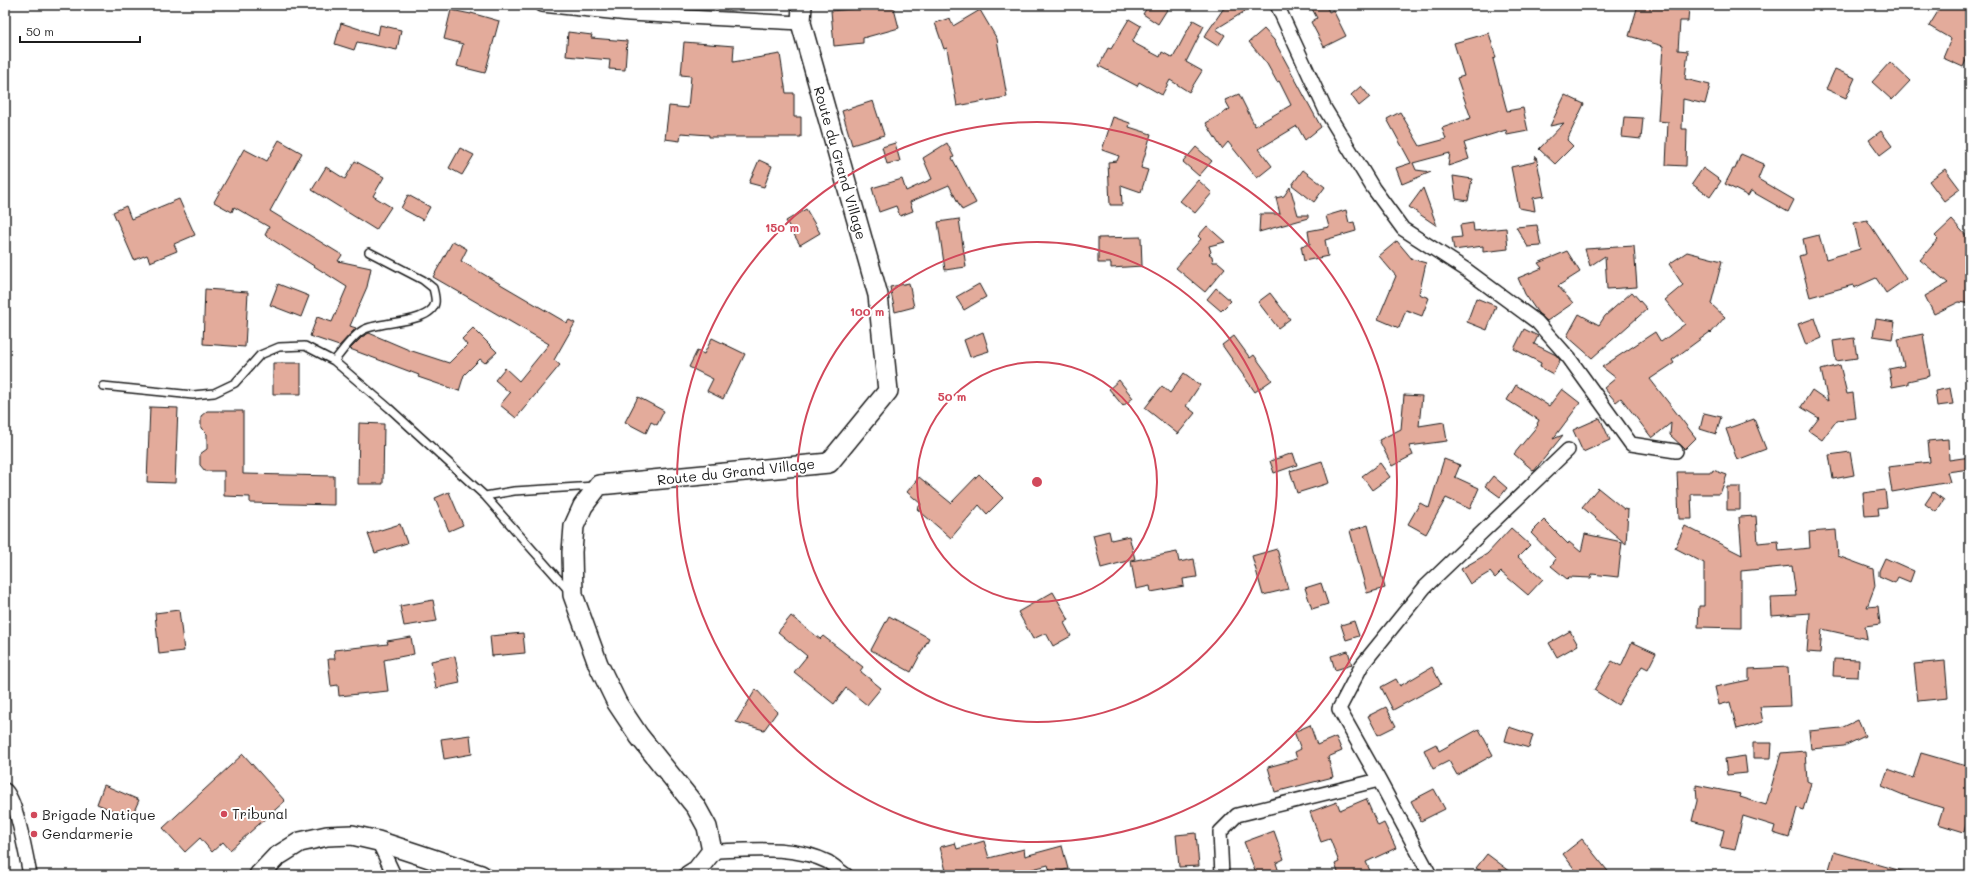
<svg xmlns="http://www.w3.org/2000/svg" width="1975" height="880" font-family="Mali,sans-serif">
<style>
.building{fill:#e3ab9b;stroke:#1c1c1c}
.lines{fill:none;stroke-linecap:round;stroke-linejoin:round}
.lane-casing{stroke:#1c1c1c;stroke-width:10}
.street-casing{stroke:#1c1c1c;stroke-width:16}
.secondary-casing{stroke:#1c1c1c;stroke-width:22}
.lane{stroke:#fff;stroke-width:7}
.street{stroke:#fff;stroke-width:13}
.secondary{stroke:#fff;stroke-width:19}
.ring{fill:none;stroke:#d1495b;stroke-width:2}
.poi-dot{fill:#d1495b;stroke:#fff;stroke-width:1.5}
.labels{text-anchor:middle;stroke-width:4;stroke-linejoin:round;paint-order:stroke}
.street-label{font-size:14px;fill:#1c1c1c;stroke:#fff}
.poi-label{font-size:14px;fill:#1c1c1c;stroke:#fff;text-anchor:start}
.centre{fill:#d1495b;stroke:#fff;stroke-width:2}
.ring-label{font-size:12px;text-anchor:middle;font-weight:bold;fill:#d1495b;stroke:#fff;stroke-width:4;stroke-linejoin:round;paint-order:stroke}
</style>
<rect width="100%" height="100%" fill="#fff"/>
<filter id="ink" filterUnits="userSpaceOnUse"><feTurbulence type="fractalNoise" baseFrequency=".025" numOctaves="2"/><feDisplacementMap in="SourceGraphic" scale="8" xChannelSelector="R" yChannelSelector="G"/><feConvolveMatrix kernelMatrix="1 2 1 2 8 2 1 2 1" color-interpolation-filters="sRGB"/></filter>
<g filter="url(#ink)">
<path class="building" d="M871,5h22l6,23 -36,10v5l-29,3 -3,-35 40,-4z
M1149,5h21l-12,19 -15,-10z
M1226,5h29l-39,24 9,6 -7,11 -14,-9z
M1310,5h16l3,7 4,-2 13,26 -22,11 -13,-25 6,-4z
M1638,5h21l14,4v-4l16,2 -1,14h-8l-2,29 10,1 -3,28 25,6 -5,19 -22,-5 -1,30h5l-1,37 -20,-1 2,-43 -10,-1 5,-75 -34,-10z
M1942,5h28v34l-4,9 4,2v2l-7,15 -20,-9 8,-19 -22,-13z
M451,10l20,4v-1l28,8 -14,52 -28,-7 6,-22 -19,-5z
M980,10l17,29 10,58 -50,9 -10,-58 -3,1 -9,-26 15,-5 3,8z
M1129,19l12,7 -9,16 28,15 2,-5 11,6 20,-38 11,6 -18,36 16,9 -13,21 -19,-12 -8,15 -23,-13 -2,4 -38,-20 9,-18 3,1z
M341,23l37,12 2,-10 21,5 -4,20 -40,-8 -3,8 -19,-6z
M1264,29l10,11 47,87 -16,13 -8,-14 -38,23 13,17 -15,12 -29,-36 -6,7 -16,-26 24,-14 -5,-9 14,-6 16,32 36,-21 -12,-24 -2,1 -10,-18 -18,-22z
M568,32l24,3 -1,3 36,3 -2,29 -16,-1 1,-9 -44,-4z
M1489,33l7,25 -3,1 14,52 16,-3 5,23 -21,4 -1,-5 -42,13 5,16 -21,7 2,-13 -37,10 3,7 15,2 -29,12 -6,-16 15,-5 -24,-44 13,-7 20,34 26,-7 -4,-11 29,-10 -14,-40 7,-2 -10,-33z
M684,42l50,4 -1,16 47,-8 6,39h8v24h7v20h-92v-2l-28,-2 -1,8 -15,-2 4,-33 19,2 3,-32 -10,-1z
M1890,62l20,19 -18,19 -20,-18z
M1835,69l20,9 -9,20 -20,-9z
M1361,86l9,11 -11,9 -8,-11z
M1565,95l19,9 -17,36 6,6 -18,18 -16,-15 25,-26 -14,3z
M873,101l11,34 -32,10 -10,-34z
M1113,117l17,6 -1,4 22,7 -10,34 7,2 -7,22 -20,-7 1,20h-12l-2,-43 9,-1 2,-5 -17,-6z
M1624,117l19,1 -2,21 -19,-2z
M1881,131l11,15 -12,9 -11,-15z
M279,140l23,13 -32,58 72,44 -4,6 33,7 -4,19 -17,39 6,2 -17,18 -29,-10 7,-19 15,5 15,-35 -82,-52 4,-8 -35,-20 -2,5 -18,-10 30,-53 23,12z
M895,143l5,18 -13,3 -5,-17z
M947,143l7,14 -2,1 24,45 -14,7 -13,-25 -39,17 3,9 -13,5 -4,-10 -17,6 -7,-24 30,-9 4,12 26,-12 -9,-21z
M1196,147l16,14 -13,15 -16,-14z
M460,148l14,7 -12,20 -13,-7z
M1741,154l23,10 -6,15 36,21 -6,12 -37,-21 -3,5 -23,-12 8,-15h2z
M1536,156l8,40 -11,2 2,13 -16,-3 -8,-41 23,-5z
M759,160l13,6 -8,21 -15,-4z
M355,161l29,16 -11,19 18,11 -15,23 -64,-40 14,-23 19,12z
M1703,168l18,13 -11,16 -18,-13z
M1945,169l15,20 -16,12 -15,-20z
M1303,170l22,17 -11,15 -22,-17z
M1453,176l19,3 -4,22 -12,-2z
M1198,180l14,13 -17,20 -15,-12z
M1290,187l8,28h10v3l-49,14 1,-18h20l-4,-16 8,-2z
M1423,188l14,38 -28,-19z
M408,195l22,12 -7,13 -22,-12z
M179,199l16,36 -21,9 3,7 -27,11 -3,-7 -13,5 -21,-48 13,-6 5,13z
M806,209l14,24 -20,12 -14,-24z
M1346,210l3,13 5,-1 2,9 -31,9 3,16 -24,5 -3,-15 9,-2 -2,-13 21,-4 -3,-11z
M959,219l7,48 -21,3 -7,-48z
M1867,220l39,59 -20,14 -10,-15 -22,10 -1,-3 -43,12 -11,-41 7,-2 -3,-15 16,-4 7,24 34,-10 -6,-26z
M1952,220l18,20v64l-11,-2 -25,12 -9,-18 23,-13 -28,-23 18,-21 -3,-3z
M1473,223l1,8 32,-3 2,21 -25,3v-6l-29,4 -2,-12 10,-1 -2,-12z
M1537,225l4,21 -13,1 -12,-20z
M1207,226l18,16 -16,4 2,6 -2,2 3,2 1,6h5l7,6 -20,24 -29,-24 25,-29 -3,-3z
M1141,237l1,29 -31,2v-5h-13v-25z
M453,241l14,8 -6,12 106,62 2,-3 6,3 -21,37 6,5 -44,53 -16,-13 10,-12 -15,-13 10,-12 14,13 30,-37 -116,-67z
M1397,241l15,18 14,4 -7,31 10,4 -7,18 -16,-6 -7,18 -21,-9 18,-43 -17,-20z
M1634,246l3,41 -30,2 -2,-33 -15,10 -5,-17z
M1567,251l13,21 -22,14 15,17 -26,18 -9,-8 -13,-19 -7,-16 24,-10 -4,-5z
M1687,252l35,9 -11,43 14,13 -14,16 -1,-1 -38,28 2,3 -24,16 46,59 -11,11 -15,-14 1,-12 -19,15 -31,-40 -5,4 -12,-14 12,-10 -14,-11 53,-35 6,10 24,-18 -20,-24 18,-15 -14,-21z
M909,283l5,24 -19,5 -5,-25z
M278,284l31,12 -8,21 -31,-12z
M979,284l7,13 -22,13 -8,-13z
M1216,288l15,13 -10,10 -14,-12z
M205,289l43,3 -3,55 -42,-3z
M1632,292l15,17 -55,49 -25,-22 12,-22 20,11 6,-9z
M1270,293l20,26 -12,9 -20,-26z
M1476,298l20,8 -9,24 -20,-8z
M1815,318l7,20 -16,7 -8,-21z
M1876,319l19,3 -3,17 -19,-3z
M473,328l24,24 -12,11 -5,-4 -16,16 -5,16 -41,-14 1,-2 -69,-26 12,-12 7,-4 40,17 40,13 18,-18 -5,-6z
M1524,329l14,7 -4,8 22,11 4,5 -7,14 -13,-7 1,-4 -27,-14z
M983,332l6,19 -19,6 -6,-17z
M1923,334l7,42 -22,5v3l-16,3 -3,-18 15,-3 -6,-27z
M1234,336l16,22 4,-3 18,25 -17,12 -33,-47z
M712,338l33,16 -22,45 -16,-8 6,-12 -24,-12 8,-16 7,3z
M1854,338l3,20 -21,3 -3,-20z
M273,363h28v31h-28z
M1840,365l7,29 6,-1 3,25 -19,2 -15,20 -13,-9 10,-13 -18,-11 11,-17 16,11 -7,-31z
M1184,373l16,12 -14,21 9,7 -17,21 -33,-26 17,-22 8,7z
M1119,380l14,18 -10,8 -14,-17z
M1516,385l33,21 13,-17 18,14 -27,36 10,-4 -29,36 -20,-17 24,-29 -1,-1 2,-4 -32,-20z
M1950,388l3,16 -16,2 -2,-15z
M1404,395l18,1 -3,30 25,-4 3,19 -38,5 4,9 -21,11 -13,-26 22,-11z
M638,397l26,14 -7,14 -6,-3 -5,11 -21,-11z
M150,407l28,1 -3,75 -28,-1z
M207,411h36v63l91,2v29l-84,-2v-6l-26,-1v-25h-19l-5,-6v-11l7,-5v-15l-6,-6v-12z
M1704,413l17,4 -5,17 -16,-5z
M1600,418l10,22 -27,12 -10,-22z
M1754,419l12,30 -29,11 -11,-31z
M359,423l25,1 -1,60h-25z
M1948,439l1,21 21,-3v12l-23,3 3,10 -58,10 -4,-25 42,-5 -2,-21z
M1850,452l4,23 -21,4 -4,-24z
M1293,453l4,12 -23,8 -4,-12z
M1444,459l16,6 -5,12 24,11 -9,21 -24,-11 -20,36 -18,-10 12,-21 9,5z
M1322,461l7,22 -32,10 -7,-22z
M1380,463l10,14 -18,13 -10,-14z
M1713,470l14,5 -7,19h-29l1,25h-13l-2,-47h35z
M979,474l24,24 -16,16 -8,-9 -28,33 -34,-29 4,-5 -14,-12 12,-15 32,26z
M1493,476l14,12 -7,9 -15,-11z
M1727,487h13v23h-13z
M1598,488l26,21 4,1 -2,34 -44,-37z
M1885,490l2,17 -9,1 1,7 -14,1 -2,-23z
M449,492l14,33 -14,6 -14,-33z
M1933,492l11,8 -8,12 -11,-8z
M1756,516l2,27 20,-2 1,10 31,-3 -1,-16 27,-2 2,26 35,13 2,17 -8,21 11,-1 2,18 -15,2 2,13 -45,-10 -2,24 -13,-1 3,-39 -38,3 -1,-19 25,-1 -4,-30 -51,5v57l-43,-1 1,-21h5v-43l-29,-15 10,-22 57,29 -3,-38z
M1544,520l24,24 1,-2 12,10 4,-18 37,8 -4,35 -26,-3 -1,4 -22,-1 -2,2 -16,-13 5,-7 -25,-26z
M400,524l7,19 -32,10 -7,-19z
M1368,525l17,63 -18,5 -17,-62z
M1511,528l19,17 -12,12 25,22 -15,16 -27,-23 -6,6 -5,-6 -20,12 -9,-15 26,-15z
M1109,531l2,9 18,-4 6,23 -34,9 -8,-33z
M1277,549l11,40 -25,6 -11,-39z
M1177,552l2,10 15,-3 3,18 -14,2 1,7 -33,6 -1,-6 -14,3 -5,-28z
M1885,558l29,13 -4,11 -12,-5 -3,6 -16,-7v-5z
M1321,583l7,21 -16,5 -7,-21z
M1053,592l16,28 -5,3 7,13 -18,10 -7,-13 -13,6 -15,-27z
M433,600l4,21 -33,5 -4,-20z
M179,610l5,41 -25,3 -4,-41z
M791,616l29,23 3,-3 40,31 -3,4 21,17 -14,17 -21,-17 -12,16 -40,-32 13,-16 -29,-24z
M889,616l40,22 -18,34 -40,-22z
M1354,621l5,15 -13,4 -5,-15z
M1570,631l8,14 -21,12 -8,-14z
M523,633l2,20 -33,3 -2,-20z
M411,637l3,17 -30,6 4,31 -49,5 -1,-11 -7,1 -3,-27h7l-1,-9 54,-6 -1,-3z
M1632,642l24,11 -8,16 -6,-3 -24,39 -24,-15 18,-29 9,5z
M1348,651l4,14 -17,5 -4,-14z
M455,656l5,27 -24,5 -5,-27z
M1834,659l25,1 -1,17 -25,-1z
M1945,661l3,37 -30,3 -4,-37z
M1432,667l9,17 -48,26 -12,-23 15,-8 4,7z
M1788,667l2,39 -30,1 3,15 -26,7 -7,-27 -11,3 -4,-18 34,-7v-11z
M756,689l21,23 -13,18 -28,-8z
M1386,707l10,19 -18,9 -10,-19z
M1858,720l7,16 -21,10 -33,3 -2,-18 32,-3z
M1310,725l7,20 19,-8 6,14 -14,6 5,20 -58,15 -7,-25 29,-8 -2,-7 6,-3 -7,-17z
M1509,727l24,8 -4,13 -24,-7z
M1479,729l14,26 -36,20 -8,-14 -16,8 -9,-19 12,-6 3,7z
M470,735l2,19 -28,5 -3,-20z
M1753,743h19l-1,15h-18z
M1805,751l2,30 4,2 -8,27 -6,-2 -8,30 -16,-5 2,-7 -32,-10 -8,34 -15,-3 4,-17 -32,-9 5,-20 -1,-16 45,9 -1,3 26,8 15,-52z
M1921,753l49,14v44l-6,21 -26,-8 5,-16 -35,-11 -26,-11 6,-17 25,9z
M243,754l42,47 -55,49 -7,-8 -11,10 -12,-14 -15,14 -22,-24z
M1745,756l2,17 -20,2 -2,-16z
M104,785l35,15 -8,18 -34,-14z
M1434,789l11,20 -24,12 -10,-20z
M1366,799l12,27 6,-3 12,25 -30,14 6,13h-33l-4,-11 4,-2 -9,-23 -9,3 -11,-30 27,-10 3,8z
M1274,831l10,28 -8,4 4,12h-23l-13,-33z
M1196,833l3,33 -20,1 -3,-32z
M1582,839l29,36h-32l-16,-21z
M984,841l5,17 35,-9 1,7 37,-10 6,23 -17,5 -3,-9 -38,10h-63l-7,-28 15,-4 2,6z
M1834,852l71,20 -1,3h-69l-7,-2z
M1487,854l28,21h-30l-9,-7z"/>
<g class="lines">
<defs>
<path id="lane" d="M334,361c8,-9 18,-25 29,-31 15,-9 68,-6 72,-27 1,-4 -1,-11 -2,-15l-10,-8 -54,-28
M103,386l90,9 21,-2 21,-10 25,-28 19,-8 26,-1 29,15 55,47 96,88 29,-5 81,-5
M485,496l84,95"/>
<path id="street" d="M542,5l87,9 172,9
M1277,5l48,104 48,79 30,41 62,40 72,53 32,36 62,86 45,7
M5,790c11,7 22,70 25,85
M378,841l16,34
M712,851c37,-1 82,-6 116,11 6,4 12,9 18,13
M1222,875l-2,-43 17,-17 142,-35
M1430,875l-51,-95 -40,-71 23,-44 63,-78 143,-137"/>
<path id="secondary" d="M259,875l17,-18 24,-15 27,-6 25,-1 26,6 103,34
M689,875l8,-5 15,-19 -5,-24 -11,-20 -57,-71 -22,-33 -19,-39 -25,-69 -1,-43 2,-26 9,-20 16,-21 230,-22 59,-72 -10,-96 -77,-272 1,-18"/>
</defs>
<use href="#lane" class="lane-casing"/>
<use href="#street" class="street-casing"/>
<use href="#secondary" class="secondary-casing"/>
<use href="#lane" class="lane"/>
<use href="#street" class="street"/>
<use href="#secondary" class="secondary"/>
</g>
</g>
<g class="ring">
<circle cx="1037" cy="482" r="120"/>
<circle cx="1037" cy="482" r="240"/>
<circle cx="1037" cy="482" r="360"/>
</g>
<g class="poi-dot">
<circle cx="224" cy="814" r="4"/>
<circle cx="34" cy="815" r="4"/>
<circle cx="34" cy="834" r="4"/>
</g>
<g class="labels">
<g class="street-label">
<text transform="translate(840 163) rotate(74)" y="5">Route du Grand Village</text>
<text transform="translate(736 472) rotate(-6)" y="5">Route du Grand Village</text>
</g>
<g class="poi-label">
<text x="232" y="819">Tribunal</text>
<text x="42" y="820">Brigade Natique</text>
<text x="42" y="839">Gendarmerie</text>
</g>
</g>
<circle cx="1037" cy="482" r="6" class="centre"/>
<g class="ring-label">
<text x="782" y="232">150 m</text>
<text x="867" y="316">100 m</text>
<text x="952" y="401">50 m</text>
</g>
<rect width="1975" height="880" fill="none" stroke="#fff" stroke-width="20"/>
<rect x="10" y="10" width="1955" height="860" fill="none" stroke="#1c1c1c" stroke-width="1.5" filter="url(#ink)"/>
<path d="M20 36v6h120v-6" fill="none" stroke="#1c1c1c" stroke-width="2"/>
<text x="26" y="36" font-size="12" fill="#1c1c1c" stroke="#ffffff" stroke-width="3" paint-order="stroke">50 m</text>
</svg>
